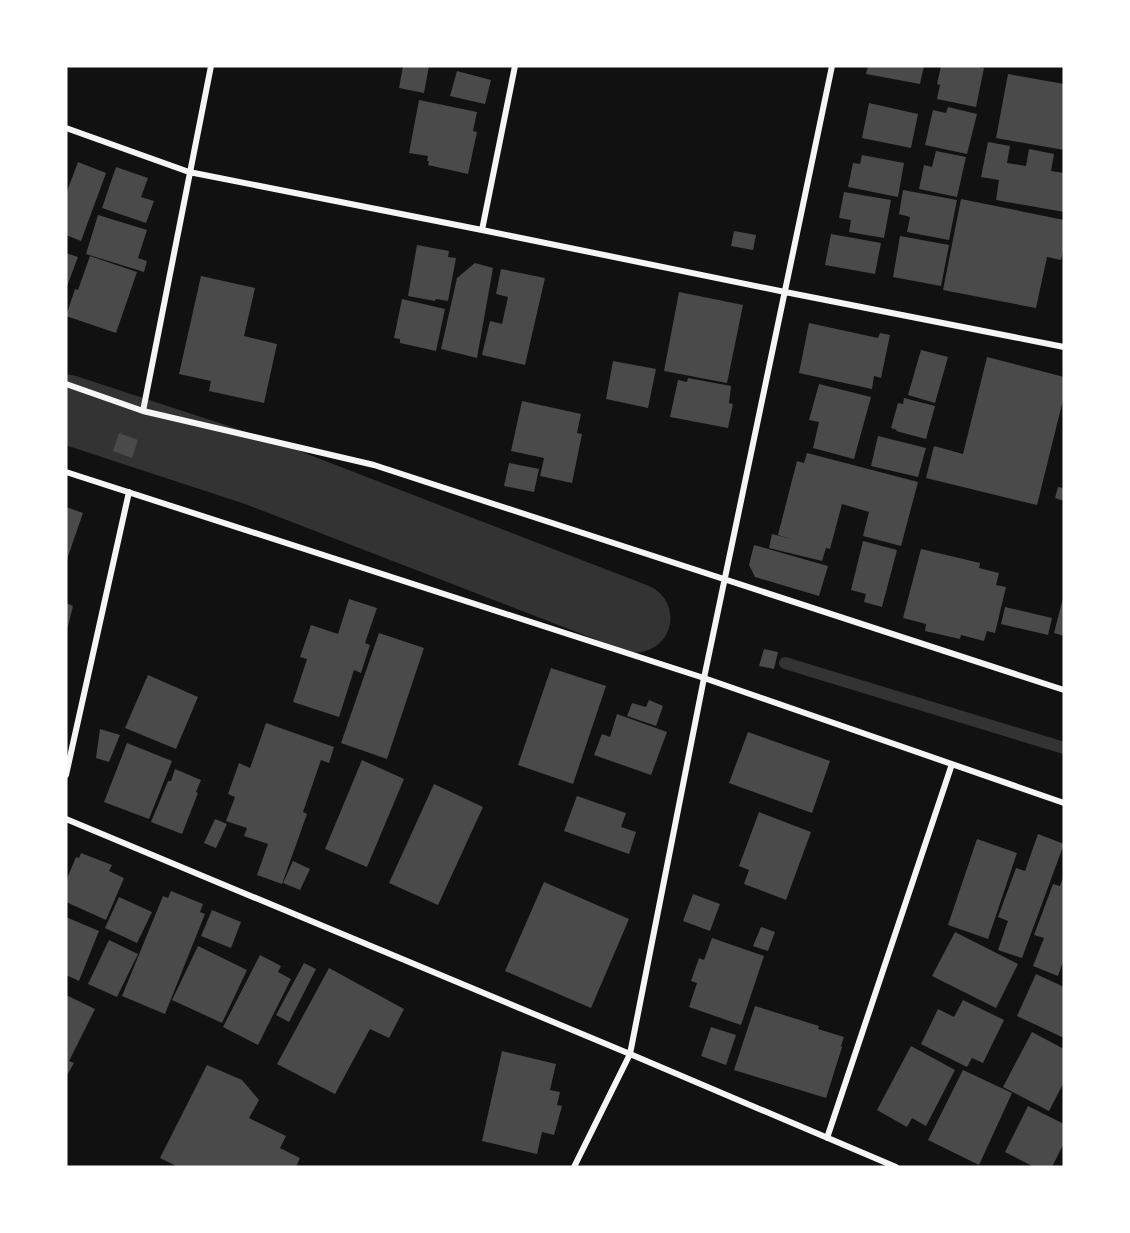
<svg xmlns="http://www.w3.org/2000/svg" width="1130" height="1233" font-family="'Space Grotesk',sans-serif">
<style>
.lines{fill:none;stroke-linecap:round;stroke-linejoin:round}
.stream{stroke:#333;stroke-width:12}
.river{stroke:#333;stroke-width:69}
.building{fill:#4a4a4a}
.minor{stroke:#f5f5f5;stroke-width:6}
</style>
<rect width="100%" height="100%" fill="#111"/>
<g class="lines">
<path class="stream" d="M785,663l279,85"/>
<path class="river" d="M66,409l192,63 378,146"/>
</g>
<path class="building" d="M403,66h26l-5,27 -25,-5z
M868,66h56l-4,18 -54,-10z
M941,66h32l11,2 -8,39 -39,-8 3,-14 -3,-1z
M457,71l34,9 -6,24 -35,-8z
M1008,74l56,10v66l-68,-12z
M419,100l58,12 -4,19 4,1 -9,42 -40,-9 1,-4h-2l1,-5 -19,-3z
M869,103l49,11 -7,34 -49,-10z
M948,107l29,7 -10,40 -42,-9 8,-35 13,3z
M988,142l22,4 -3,17 19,3 3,-17 25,5 -3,17 13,2v39l-68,-12 3,-20 -18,-3z
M936,151l30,6 -9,40 -38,-8 5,-24 8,2z
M862,155l42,8 -6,34 -50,-10 5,-24 7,1z
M78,162l28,11 -25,68 -15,-6v-41z
M116,167l32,11 -7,19 13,4 -8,22 -44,-15z
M903,190l54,10 -8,40 -42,-8 3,-15 -11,-3z
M844,192l47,8 -7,38 -35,-6 2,-12 -12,-2z
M961,199l103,21v27l-3,13 -14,-3 -11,51 -93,-18z
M98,215l49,15 -9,28 9,3 -3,11 -58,-18z
M734,231l22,4 -3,15 -22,-4z
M831,234l50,9 -6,31 -50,-9z
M900,236l49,9 -8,41 -48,-9z
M417,245l32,6 -1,6 8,1 -8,43 -12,-2 -1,2 -27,-5z
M66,253l12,4 -12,32z
M90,256l47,16 -21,61 -50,-17 9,-27 3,1z
M475,263l18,5 -16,90 -36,-9 16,-71z
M501,269l44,9 -20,87 -43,-10 8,-34 12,3 6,-27 -12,-3z
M201,276l54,12 -11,48 33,8 -13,59 -55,-12 2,-10 -32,-7z
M679,292l64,13 -16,78 -63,-12z
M402,299l43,10 -9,42 -36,-8v-4l-6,-1z
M809,323l69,15 2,-5 10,2 -9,43 -7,-2 -2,13 -73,-16z
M921,350l27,7 -13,46 -27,-8z
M987,357l77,20v19l-27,109 -111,-27 8,-32 29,8z
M613,361l43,8 -8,39 -42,-9z
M688,378l43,8 -2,17 4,1 -5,24 -58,-11 8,-37 9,2z
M819,384l52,13 -17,62 -41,-11 6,-26 -10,-2z
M904,398l31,8 -9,33 -30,-8 1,-1 -6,-2 7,-25 5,1z
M522,401l59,13 -4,19 5,1 -10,49 -32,-7 4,-18 -33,-7z
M119,433l19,7 -6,18 -19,-7z
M878,436l48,12 -8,29 -47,-11z
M807,453l111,29 -17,64 -38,-10 6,-24 -27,-8 -12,45 -4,-1 -4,13 -53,-13 3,-14 19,5 -13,-4 19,-74 7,2z
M509,463l30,6 -5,23 -30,-6z
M1058,487l6,1v13l-9,-3z
M66,507l17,6 -17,49z
M863,541l34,9 -15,57 -18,-5 2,-8 -15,-4z
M754,545l74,21 -9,30 -64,-19 -6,-12z
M921,549l59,14 -1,5 20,5 -3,12 10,2 -11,46 -8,-2 -3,10 -23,-6 -1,4 -35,-8 1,-7 -23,-6z
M1063,598h1v38l-10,-3z
M349,599l28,9 -12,35 5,2 -9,28 -7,-3 -15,47 -46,-15 14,-43 -7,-2 11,-32 27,9z
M66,603l7,3 -6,24h-1z
M1005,607l47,11 -4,17 -47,-11z
M379,633l45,15 -37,111 -46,-16z
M764,649l14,3 -4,17 -15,-3z
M551,668l55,18 -33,98 -55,-19z
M148,675l50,22 -22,52 -51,-21z
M649,700l14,6 -7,20 -29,-10 5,-13 14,4z
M617,714l50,18 -16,43 -57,-20 8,-21 8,3z
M266,723l68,24 -5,16 -8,-3 -18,52 4,2 -25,70 -25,-9 11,-31 -24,-8 3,-8 -21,-7 9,-24 -7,-3 11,-31 11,5z
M100,729l20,6 -11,27 -13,-4z
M748,732l82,29 -18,52 -83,-30z
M127,743l45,18 -23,58 -45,-17z
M362,760l42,19 -37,88 -42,-18z
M175,769l26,11 -5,12 2,1 -16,41 -31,-12 17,-41h3z
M434,784l49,23 -45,98 -49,-22z
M577,796l49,17 -5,14 15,5 -7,22 -65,-23z
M759,812l52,20 -25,68 -42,-16 5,-14 -10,-4z
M215,819l12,5 -11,24 -12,-5z
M1038,834l26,10 -42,114 -24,-8 10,-29 -10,-4 18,-49 9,3z
M977,839l40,14 -29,86 -40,-14z
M81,853l31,12 -3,6 15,7 -18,42 -40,-18v-21l10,-24 3,1z
M293,861l17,8 -10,21 -17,-7z
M1064,875v84l-6,17 -25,-10 11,-28 -10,-3 19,-51 7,2z
M544,882l85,37 -38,89 -86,-37z
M171,891l32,13 -3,8 5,2 -40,100 -43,-18 41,-100 5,2z
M693,894l27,10 -10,27 -27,-10z
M119,897l33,15 -15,31 -32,-15z
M212,910l29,12 -10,26 -30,-12z
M66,917l33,14 -20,50 -13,-6z
M761,927l14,5 -7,19 -15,-5z
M955,932l63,32 -22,44 -64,-32z
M712,938l52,18 -23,69 -52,-18 8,-24 -6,-2 8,-23 5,2z
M109,940l29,14 -21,43 -29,-13z
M198,946l49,24 -25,53 -50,-23z
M260,955l21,11 -3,6 13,7 -33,66 -35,-18z
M304,963l12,6 -27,53 -13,-7z
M329,968l75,41 -15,29 -19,-9 -35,65 -58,-30z
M1036,974l28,13v51l-47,-22z
M66,995l29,14 -26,52 5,2 -8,14z
M963,1000l41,20 -21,43 -11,-5 -5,9 -46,-23 17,-35 16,8z
M755,1006l64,20 -1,3 26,8 -3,9 1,1 -16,51 -92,-28z
M711,1027l25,8 -10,30 -25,-9z
M1032,1032l32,17v33l-15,29 -46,-24z
M911,1046l44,24 -29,56 -14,-8 -5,9 -30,-17z
M502,1051l54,13 -6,26 10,2 -3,13 5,1 -8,29 -12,-3 -5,22 -55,-13z
M207,1065l35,15 17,20 -10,18 37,18 -6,12 20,10 -4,9h-118l-18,-9z
M963,1070l49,23 -33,72 -51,-25z
M1028,1106l36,18v19l-12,24h-18l-29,-15z"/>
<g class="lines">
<path class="minor" d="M66,128l123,44 293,58 303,62 279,55
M482,230l33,-164
M66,384l77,27 231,54 690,225
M143,411l68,-345
M66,472l638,206 360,125
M66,775l63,-283
M66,819l564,235 266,113
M827,1138l125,-374
M574,1167l56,-113 74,-376 128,-612"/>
</g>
<rect width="1130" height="1233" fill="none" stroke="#ffffff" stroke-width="135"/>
</svg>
